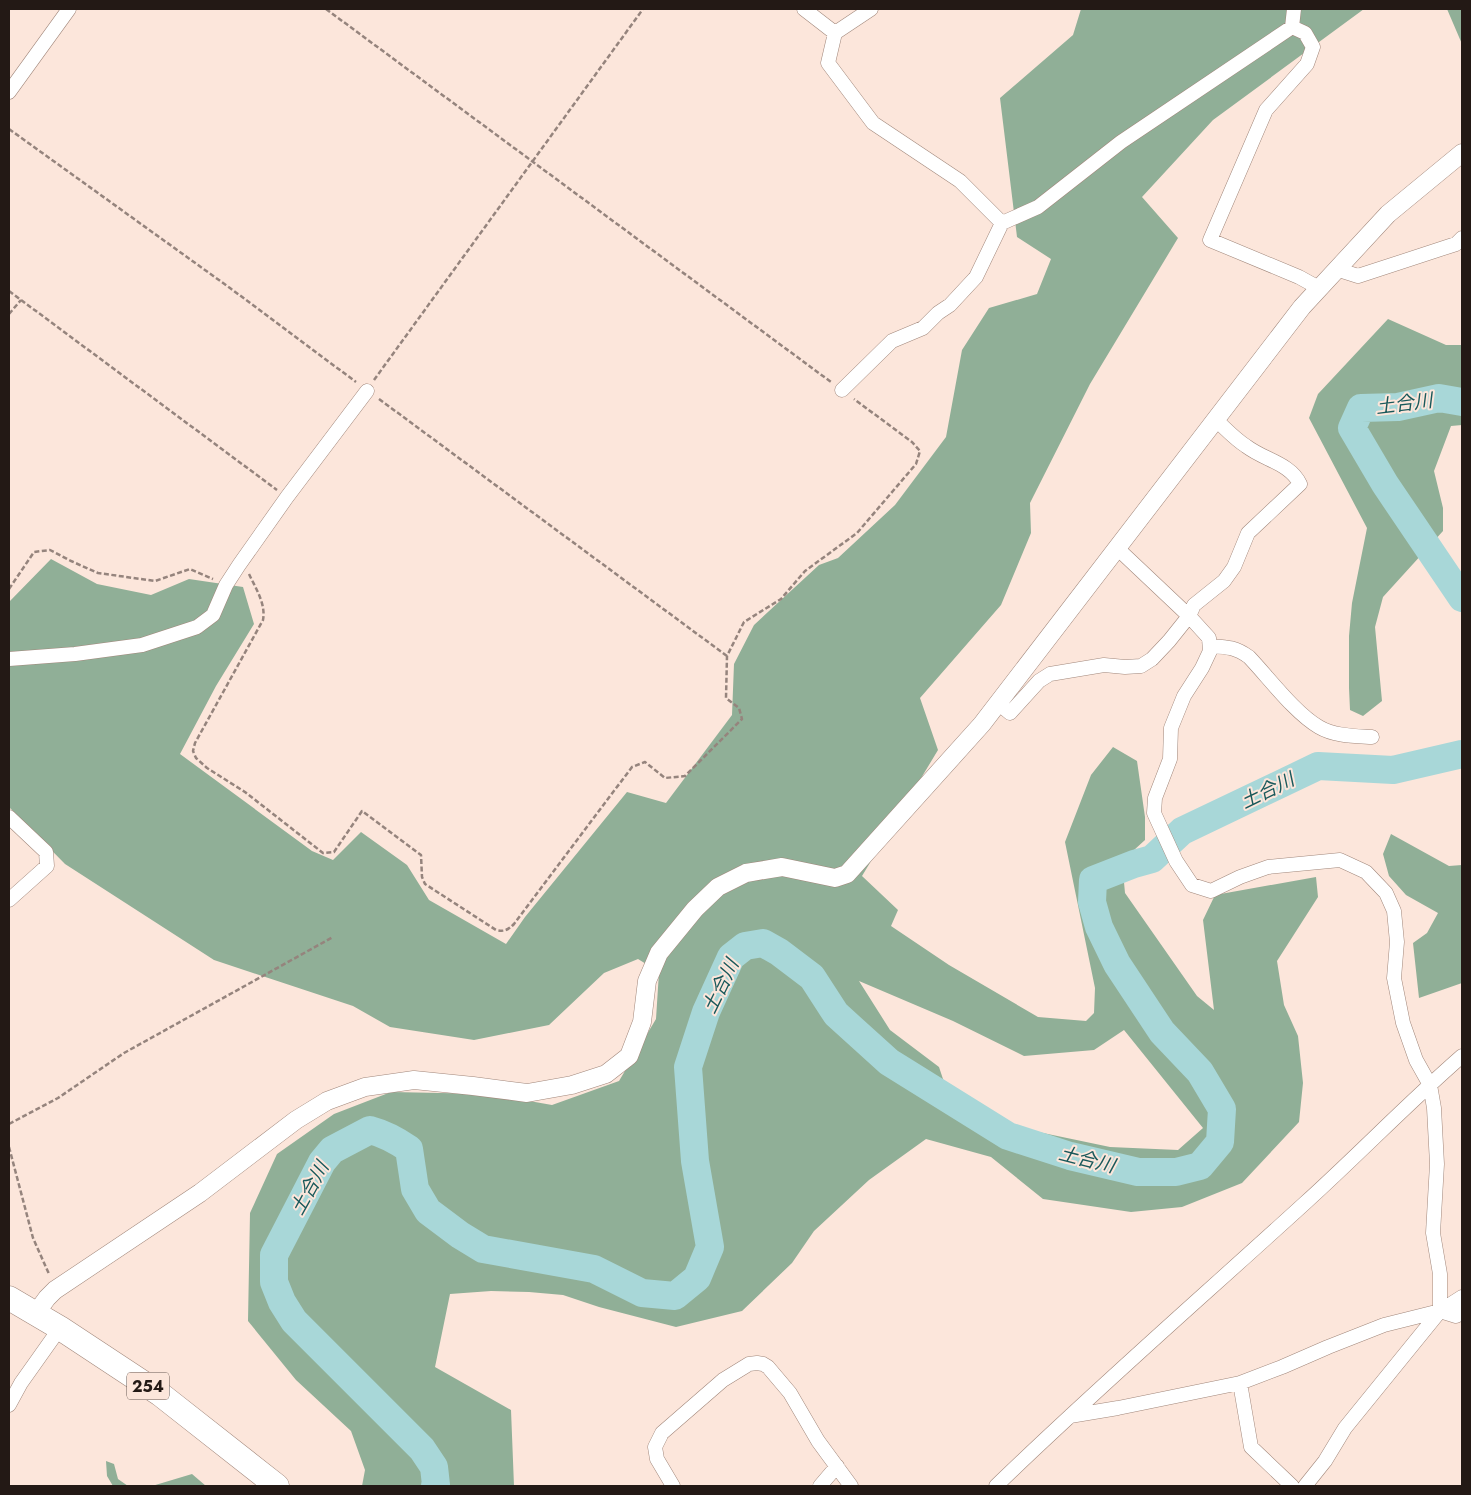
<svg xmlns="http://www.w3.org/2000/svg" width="1471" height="1495" font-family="Jost,'Noto Sans JP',sans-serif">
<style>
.forest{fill:#90af97;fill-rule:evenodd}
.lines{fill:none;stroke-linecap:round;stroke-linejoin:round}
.river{stroke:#a8d7d8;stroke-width:28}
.minor-casing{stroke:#a1877b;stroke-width:15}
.tertiary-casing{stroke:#a1877b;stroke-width:19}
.trunk-casing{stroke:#a1877b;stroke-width:25}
.path{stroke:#95847d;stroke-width:2.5;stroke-dasharray:5 2.5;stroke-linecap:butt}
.minor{stroke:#fff;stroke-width:14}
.tertiary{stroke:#fff;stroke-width:18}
.trunk{stroke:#fff;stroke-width:24}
.labels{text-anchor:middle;stroke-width:4;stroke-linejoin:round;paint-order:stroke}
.shield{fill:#fce6db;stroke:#645650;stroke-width:1}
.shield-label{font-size:16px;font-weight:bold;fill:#231915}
.water-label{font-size:19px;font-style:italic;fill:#19595b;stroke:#fce6db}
</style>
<rect width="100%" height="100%" fill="#fce6db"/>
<path class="forest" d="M1081,9h283l-151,111 -71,77 36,41 -88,146 -60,119 1,30 -30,72 -81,93 18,52 -76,126 36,34 -7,16 58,39 89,52 48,4 8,-8 1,-25 -30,-146 26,-67 22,-28 24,14 8,56v23l-23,21 3,32 72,103 17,14 -11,-90 12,-25 101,-18 2,20 -41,64 7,44 14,31 5,47 -4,39 -57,61 -60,24 -51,5 -88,-13 -52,-42 -65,-18 -57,41 -55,51 -22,32 -50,48 -66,16 -77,-20 -36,-12 -34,-3 -38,-1 -41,3 -15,73 76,43 3,76h-152l3,-16 -14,-39 -55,-51 -48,-59 2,-108 27,-59 57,-40 57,-22 99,2 62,11 67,-24 37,-62 3,-47 -21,-13 -34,14 -55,52 -75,15 -84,-13 -37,-21 -139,-46 -149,-96 -56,-57v-205l42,-43 46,25 54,11 38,-16 54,8 11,37 -38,62 -36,68 132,97 21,9 28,-28 46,33 22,35 77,44 19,-27 102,-125 39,11 66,-88 2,-51 20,-39 65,-60 19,-7 57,-53 51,-68 16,-87 27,-42 48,-14 14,-35 -34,-22 -17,-139 73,-63zM859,981l94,40 71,35 70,-6 30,-20 79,98 -25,22 -68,-3 -86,-18 -49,-24 -31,-23 -5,-15 -49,-37z
M1447,9h15v35z
M1388,319l58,26h16v80l-11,1 -17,45 9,37v23l-60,66 -8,30 7,74 -19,15 -13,-6 -1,-22v-52l3,-33 15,-75 -58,-110 9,-24z
M1391,834l58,32 13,-1v118l-43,15 -6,-55 14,-10 11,-20 -32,-18 -17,-19 -6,-22z
M106,1461l8,3 4,15 10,7h-15l-6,-10z
M192,1474l14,12h-54z"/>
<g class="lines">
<path class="river" d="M1462,402l-23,-4 -41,9 -37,1 -9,20 33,56 77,114
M435,1486l1,-1 -2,-18 -12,-18 -128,-128 -12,-19 -8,-20v-27l48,-93 10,-12 38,-20c15,4 26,10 39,19l6,40 13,22 32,24 23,14 111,20 48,24 33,3 22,-18 13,-31 -15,-86 -7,-94 18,-55 25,-55 14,-11 18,-3 16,9 33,25 24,37 53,48 119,74 62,20 68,16h38l24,-6 20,-24 2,-33 -22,-37 -38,-40 -45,-68 -18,-37 -7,-25 1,-22 41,-16 18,-5 30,-28 136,-65 75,4 69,-16"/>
<defs>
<path id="minor" d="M804,9l31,24
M871,9l-36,24 -7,30 45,60 87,58 42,42
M1292,27l13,6 8,14 -6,17 -41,46 -56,130 89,37 20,11
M9,92l60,-83
M1336,269l22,7 98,-32 6,-6
M842,390l50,-49 31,-13 15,-15 12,-8 26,-28 26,-54 36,-16 83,-65 171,-115 2,-18
M1117,548l72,68 20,22 1,13 -8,17 -18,28 -13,32 -1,31 -15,39 -1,15 22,48 16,24 19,6 29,-14 28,-10 72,-7 26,12 20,21 8,18 3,31 -3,36 9,45 13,37 14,25 4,23 3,56 -4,69 7,41v37l-95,117 -20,33 -20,25
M1210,646c17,1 25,1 39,11 20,21 46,56 70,70 15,9 36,9 53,10
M9,659l66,-5 67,-9 55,-18 16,-12 13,-30 13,-20 48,-68 80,-106
M998,703l12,10 29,-32 11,-7 54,-9 21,2 16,-1 11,-7 17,-18 20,-25 5,-11 30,-24 10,-14 14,-34 52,-49c-10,-21 -36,-24 -54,-38 -11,-7 -20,-17 -30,-26
M9,817l37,35 1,14 -38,34
M1440,1311l16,5 6,-3
M1240,1383l11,64 41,39
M9,1405l12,-22 39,-55
M1070,1416l48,-8 122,-25 42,-16 46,-20 56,-22 56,-14 22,-14
M673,1486l-16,-27 -2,-12 7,-14 61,-53 26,-16 8,-1 6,1 5,3 22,26 28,48 33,45
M820,1486l17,-20
M996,1486c100,-97 206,-189 309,-283 53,-48 103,-100 157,-147"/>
<path id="tertiary" d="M36,1313l11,-15 8,-8 145,-97 96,-73 31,-19 38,-14 49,-7 59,6 54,7 45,-8 34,-11 23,-18 13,-34 5,-41 12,-28 36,-44 23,-22 28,-14 36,-6 53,11 12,-4 135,-150 320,-417 86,-93 74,-61"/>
<path id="trunk" d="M9,1298l51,30 100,66 117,92"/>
</defs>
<use href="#minor" class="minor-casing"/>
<use href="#tertiary" class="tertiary-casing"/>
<use href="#trunk" class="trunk-casing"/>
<path class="path" d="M326,9l505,373
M9,129l221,159 126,94
M9,291l268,199
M9,314l12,-14
M374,380l269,-371
M379,399l348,257
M249,574c7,15 17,30 14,46l-68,123 -2,8 3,7 11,10 38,24 78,61 11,-1 28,-41 59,44 1,22 3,7 71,46c8,2 12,0 18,-6l118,-157 13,-5 20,16 20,-2 57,-57 -3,-11 -13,-10 1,-42 17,-34 37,-23 24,-28 52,-38 59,-69 4,-13 -8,-9 -58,-43
M9,589l25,-37 16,-2 21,11 27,12 57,8 35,-12 23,10
M9,1124l49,-26 66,-45 209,-116
M9,1147l24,91 16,36"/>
<use href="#minor" class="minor"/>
<use href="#tertiary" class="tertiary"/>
<use href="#trunk" class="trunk"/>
</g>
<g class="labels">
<rect class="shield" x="127" y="1372.5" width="42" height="27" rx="4"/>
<g class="shield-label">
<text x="148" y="1392">254</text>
</g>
<g class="water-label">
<text transform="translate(1404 403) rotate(-7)" y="7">土合川</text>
<text transform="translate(1267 790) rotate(-26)" y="7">土合川</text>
<text transform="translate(720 986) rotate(-64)" y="7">土合川</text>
<text transform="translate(1087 1159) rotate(14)" y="7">土合川</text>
<text transform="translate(309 1188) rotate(-61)" y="7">土合川</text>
</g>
</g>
<rect width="1471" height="1495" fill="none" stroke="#231915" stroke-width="20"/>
</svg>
